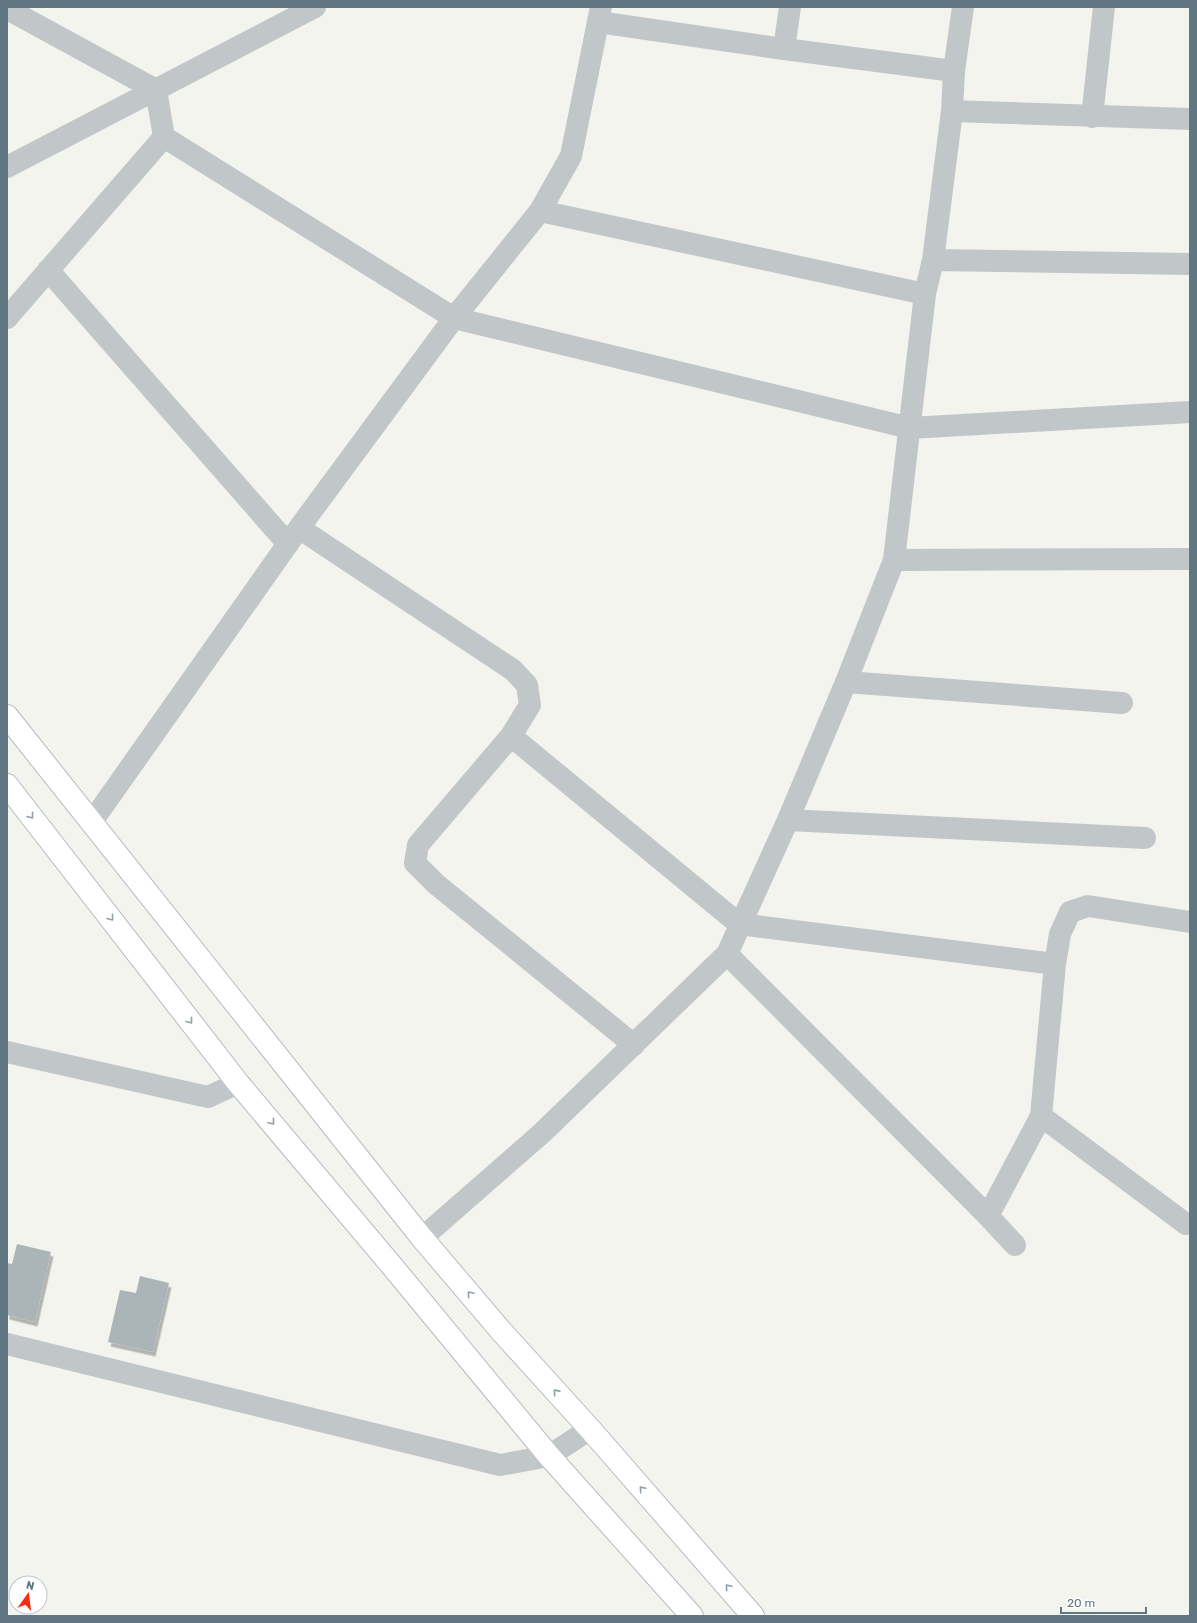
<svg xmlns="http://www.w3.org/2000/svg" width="1197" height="1623" font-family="Rubik,sans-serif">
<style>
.building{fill:#abb5b8;filter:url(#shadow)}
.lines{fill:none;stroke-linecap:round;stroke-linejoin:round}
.secondary-casing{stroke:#b5bbbf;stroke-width:24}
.street{stroke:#c1c6c8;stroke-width:22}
.secondary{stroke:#fff;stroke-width:22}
.oneway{stroke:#90a0a8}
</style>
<defs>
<filter id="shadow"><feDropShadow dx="2.5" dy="4.5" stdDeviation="0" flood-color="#0004"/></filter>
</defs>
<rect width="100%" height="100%" fill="#f4f4ef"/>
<path class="building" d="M17,1244l34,8 -16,70 -28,-7v-52l5,1z
M140,1276l29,7 -16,69 -45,-10 12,-52 16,3z"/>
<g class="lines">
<defs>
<path id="secondary" d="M7,716l415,522 80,94 88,97 163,187
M7,785l231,298 154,183 157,190 143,160"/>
</defs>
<use href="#secondary" class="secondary-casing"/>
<path class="street" d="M7,10l6,2 143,78 8,47 290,181 456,110 280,-16
M598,22l186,27 170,22
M784,49l6,-42
M952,111l238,8
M1092,117l12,-110
M7,167l308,-160
M540,211l385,83
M933,260l257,4
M48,270l240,274
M7,318l157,-181
M299,528l214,142 14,15 3,20 -19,31 -93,109 -3,18 21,21 198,161
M894,560l296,-1
M846,682l276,21
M511,736l228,188 316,40
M788,820l357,18
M91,823l208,-295 155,-210 86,-107 31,-55 30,-149
M727,954l261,262 27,29
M7,1052l201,45 30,-14
M1041,1116l145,108
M988,1216l53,-100 14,-152 5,-30 10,-22 18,-6 102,16
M422,1238l120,-105 185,-179 61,-134 58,-138 48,-122 31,-266 8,-34 19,-149 2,-40 9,-64
M7,1344l493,121 49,-9 41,-27"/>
<use href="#secondary" class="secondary"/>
</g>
<defs><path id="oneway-chevron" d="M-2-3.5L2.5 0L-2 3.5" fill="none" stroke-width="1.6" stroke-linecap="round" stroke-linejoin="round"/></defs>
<g class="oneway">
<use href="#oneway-chevron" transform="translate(31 816) rotate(52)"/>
<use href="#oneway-chevron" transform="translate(111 918) rotate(52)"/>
<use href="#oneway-chevron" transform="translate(190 1021) rotate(52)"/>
<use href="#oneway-chevron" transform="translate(272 1122) rotate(50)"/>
<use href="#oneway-chevron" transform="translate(470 1294) rotate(-130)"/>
<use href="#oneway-chevron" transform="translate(556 1392) rotate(-132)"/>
<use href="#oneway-chevron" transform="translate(642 1489) rotate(-131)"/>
<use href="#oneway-chevron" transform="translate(728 1587) rotate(-131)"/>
</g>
<rect width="1197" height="1623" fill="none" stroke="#607783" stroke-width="16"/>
<g transform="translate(28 1595) rotate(14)"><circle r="19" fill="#ffffff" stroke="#bfc9cd"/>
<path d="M0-3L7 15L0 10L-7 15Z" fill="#f22d11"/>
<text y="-6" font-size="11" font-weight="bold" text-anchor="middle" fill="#607783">N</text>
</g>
<path d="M1061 1607v6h85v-6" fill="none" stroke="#607783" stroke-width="2"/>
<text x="1067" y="1607" font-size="12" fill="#607783" stroke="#ffffff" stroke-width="3" paint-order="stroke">20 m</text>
</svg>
